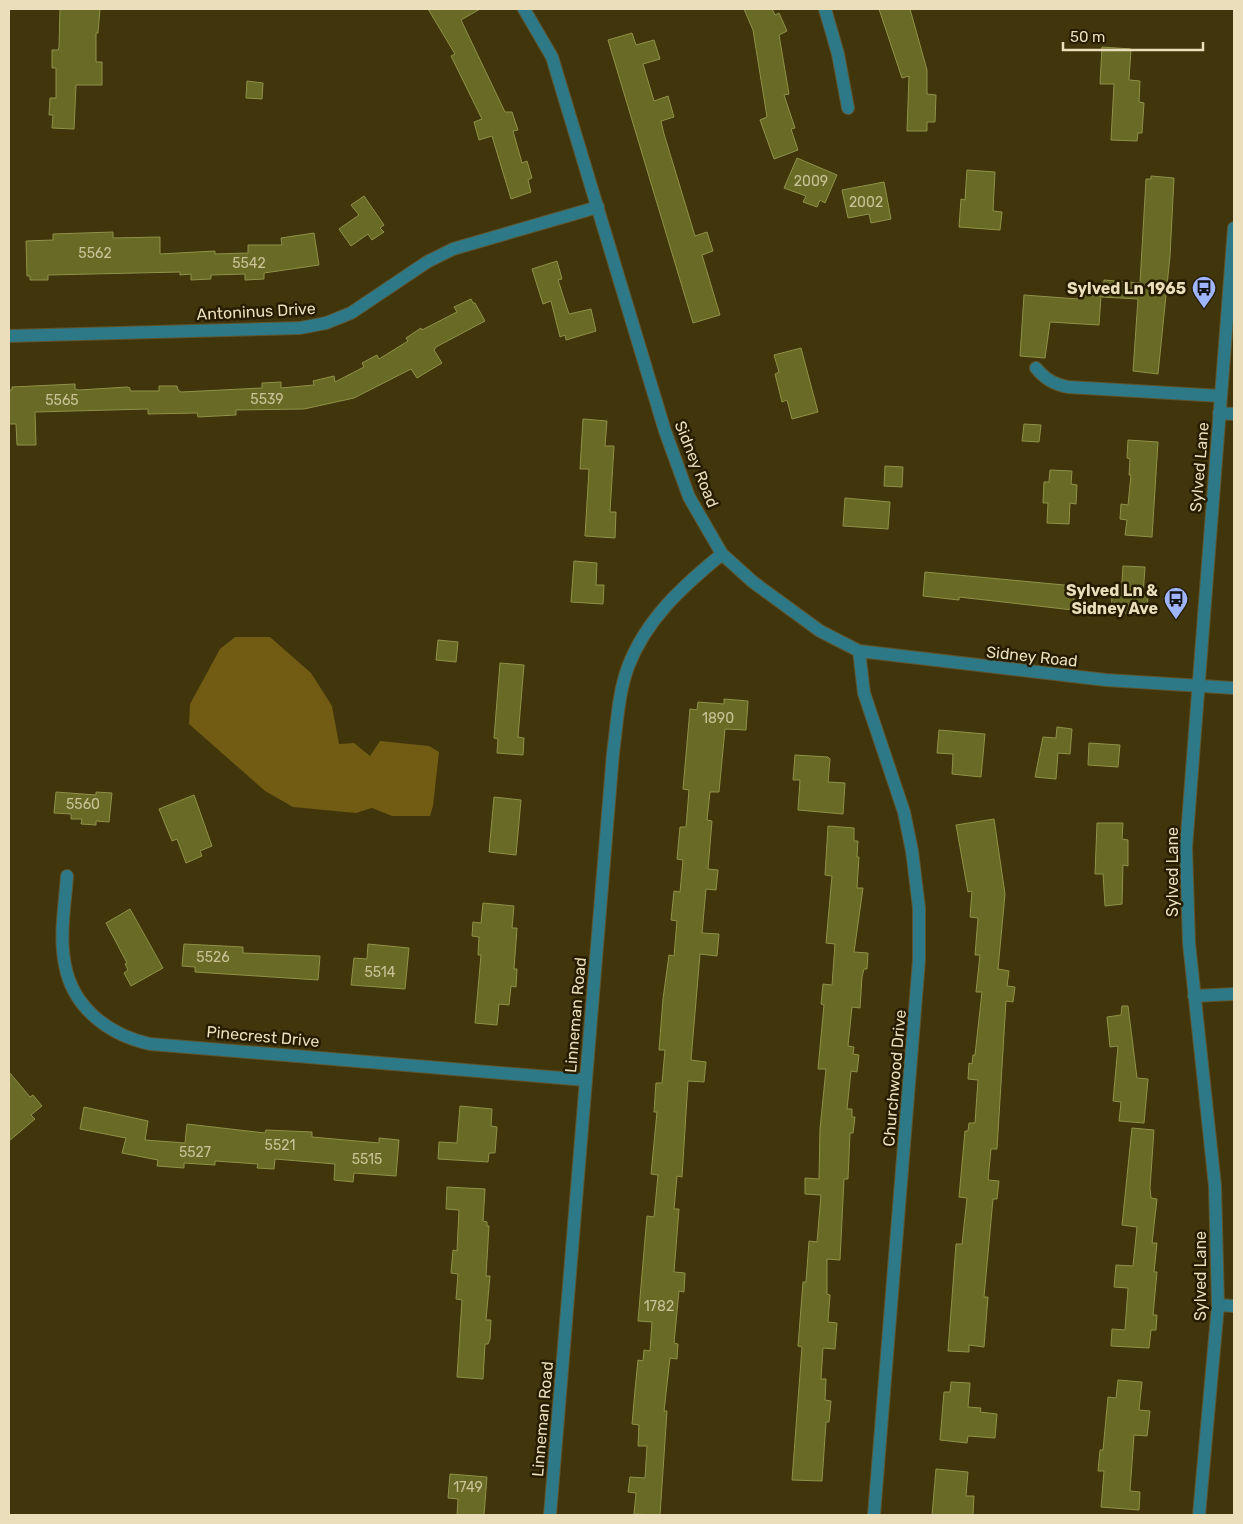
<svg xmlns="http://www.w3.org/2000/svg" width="1243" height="1524" font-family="Rubik,sans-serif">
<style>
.water{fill:#725c13}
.building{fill:#686a25;stroke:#8f9248}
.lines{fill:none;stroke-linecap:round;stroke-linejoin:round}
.minor-casing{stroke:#60542c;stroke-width:14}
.minor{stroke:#2d7987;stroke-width:12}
.labels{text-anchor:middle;stroke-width:5;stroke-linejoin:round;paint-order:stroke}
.number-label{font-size:14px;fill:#cac296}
.poi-label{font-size:16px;font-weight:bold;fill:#ebdfbb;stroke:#261c00;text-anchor:end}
.street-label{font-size:16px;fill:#ebdfbb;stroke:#261c00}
</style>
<rect width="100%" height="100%" fill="#41350c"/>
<path class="water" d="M235,637h35l41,36 21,33 7,38 15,-1 16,13 10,-15 49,5 10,6 -6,54 -3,10h-38l-20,-8 -16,5 -63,-6 -28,-16 -76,-67 1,-20 30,-55z"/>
<path class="building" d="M60,9h40l-2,24h-2v29h6v23h-26l-2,44 -22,-1 1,-13h-4l1,-17h6v-30h-4v-18h6l1,-3z
M428,9h52l-19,11 44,92h7l6,18 -5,1 9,32 5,-2 5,17 -4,2 3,12 -20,7 -19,-63 -13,4 -5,-18 8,-3 -31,-63 4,-2z
M744,9h28l3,6 4,-2 8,18 -8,4 10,59 -5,1 11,33 -4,1 7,21 -24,9 -14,-39 7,-3 -14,-87z
M879,9h31l17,61v24l9,1 -1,27h-8v9h-20l2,-55 -7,2z
M632,33l4,12 18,-5 6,19 -17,5 11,37 14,-5 6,21 -13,4 3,13 31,102 12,-4 6,19 -11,4 18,60 -27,8 -85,-283z
M1102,47l29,2 -2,31 11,1 -1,21 5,1 -2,30h-4l-1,8 -26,-1 3,-56h-14z
M247,81l16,2 -1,16 -16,-1z
M797,158l40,17 -12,28 -5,-3 -3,7 -14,-5 3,-6 -22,-8z
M967,170l28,2 -2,39 9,1 -2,18 -41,-3 2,-28 4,1z
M1151,176l23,2 -4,78 -12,118 -25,-3 5,-72 -36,-2 2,-17 36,3 6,-104h5z
M884,182l7,37 -20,4 -2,-9 -21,4 -6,-28z
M364,196l20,29 -4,3 4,4 -12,8 -4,-6 -17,12 -12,-17 20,-14 -8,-10z
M113,232v6l47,-1v17l55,-3v3l33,-1v-8h34l-1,-7 33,-5 5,32 -55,8v6l-19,1v-6l-34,1v4l-20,1v-6l-11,1v-3l-132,3v5h-18v-4h-3l-1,-35 27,-1v-6z
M557,261l5,18 -4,1 11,34 22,-5 5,22 -30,9 -1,-5 -5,2 -9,-36 -8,3 -11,-35z
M1024,295l54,4v-4l23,1 -2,29 -49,-3 -5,36 -25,-2z
M471,299l2,4h2l10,18 -49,26 -2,3 8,13 -25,15 -6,-9 -57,29 -50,11 -68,1v5l-38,2 -1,-4 -49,1v-5l-113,3 1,33h-19l-1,-21h-7v-34h3v-3l63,-3v5l4,1 48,-3 3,1v3h29v-5h18l1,4 3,2 81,-4v-5l19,-1v6l33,-3 -1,-4 21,-5 1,6 29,-15 -2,-4 15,-8 2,4 29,-18 -2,-3 15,-10 1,2 35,-18 -3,-5z
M801,348l17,64 -26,7 -5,-19 -5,2 -7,-28 4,-2 -5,-17z
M583,419l24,2 -2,25h9l-4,66h6l-1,26 -30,-2 4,-67h-9z
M1024,424l17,1 -2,17 -17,-1z
M1128,440l30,2 -6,95 -27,-2 2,-15 -7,-1 1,-15 7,1 3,-30h-2l1,-16 -3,-1z
M885,466l18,1 -1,20 -18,-1z
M1050,470l22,1 -1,13 6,1 -1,19 -6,-1 -1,21 -22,-1 1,-20h-5l1,-21h5z
M845,498l45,4 -2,27 -45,-3z
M574,561l23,2 -1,22h8l-1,19 -32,-2z
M1123,566l22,1 -2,28h5l-1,20 -36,-3 1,-16 9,1z
M925,572l150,14 -2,24 -114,-13v3l-36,-4z
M438,640l20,2 -2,20 -20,-2z
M500,663l24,2 -6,72 6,1 -1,17 -26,-2 1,-14 -4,-1z
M724,699l24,2 -2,29 -21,-1 -6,63h-9l-3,28 5,1 -4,48 10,1 -2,20 -10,-1 -4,44 17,1 -2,22 -17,-2 -9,106 15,2 -2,20 -16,-1 -6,96 -5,-1 -3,33h5l-5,63 11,1 -1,19 -5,-1 -5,52 4,1 -1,15 -7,-1 -6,53h3l-7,104 -26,-1 2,-21 -8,-1 2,-15 15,1 2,-32h-9l1,-21 -7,-1 3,-34 3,-30 5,1 1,-11 6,1 2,-29 -14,-1 9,-105 7,1 4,-42 -7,-1 6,-62h-3l2,-29h6l3,-33h-6l4,-51 6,-44 5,1 3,-35 -6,-1 3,-29 6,1 3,-32 -6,-1 3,-32h6l3,-37 -6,-1 7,-80 7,1 1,-8 26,2z
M1057,727l15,2 -2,25 -12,-1 -2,26 -21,-2 8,-40 13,1z
M939,730l46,4 -4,43 -29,-3 1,-20 -16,-1z
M1089,743l31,2 -2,22 -30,-2z
M795,755l33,2 2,2 -2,23 17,1 -2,31 -45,-4 2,-30h-7z
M56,792l40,3v-3l16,1 -3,29 -13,-1v4l-15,-1 1,-5h-11v-5l-17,-1z
M194,795l18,51 -12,5 2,5 -16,7 -9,-24 -5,2 -13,-32z
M494,797l27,3 -5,55 -27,-3z
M994,819l11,75 -7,75 11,2 -2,15 8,1 -2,15 -7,-1 -9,148h-6l-3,31 11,1 -2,18h-4l-9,98h4l-4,50 -15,-2v7l-21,-1 8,-107h6l5,-46 -8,-1 6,-66h3l1,-8h6l3,-43 -10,-1 1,-16 3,1 1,-9h2l7,-63h-6l4,-37h-5l3,-37 -8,-1 2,-26 -4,1 -12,-67z
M1097,823h26l-1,16 6,1v26l-5,-1 -1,39 -17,2 -2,-32h-8z
M828,826l26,2v13h4l-1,16h2l-2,31h6l-9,64 14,1 -1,16h-3l-2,8 -2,31 -8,-1 -4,39 6,1 -1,7 6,1 -2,17 -6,-1 -4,38h5v8h3l-2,16h-3l-2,46h-4l-4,81 -13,-1v35l3,1 -2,27 9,1 -2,26 -12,-1 -2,31h5l-1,21 6,1 -2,21h-3l-4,59 -30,-1 10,-133 -4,-1 5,-64h3l3,-41 8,1 4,-47 -16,-1v-16l14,1 1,-50 6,-60h-8l6,-64 -3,-1 2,-20 9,1 3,-41 -9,-1 6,-67 -7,-1z
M483,903l31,3 -2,22h5l-3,41h3l-1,18 -5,-1 -2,19 -10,-1 -2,21 -22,-2 6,-68h-3l1,-18 -7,-1 1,-14 8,1z
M130,909l33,59 -32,18 -7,-13 4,-3 -3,-6 2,-1 -21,-40z
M184,944l59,3v6l77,3 -2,24 -123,-8v-5l-13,-1z
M368,944l41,4 -4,41 -54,-4 3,-27 13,1z
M1122,1006h6l9,72 11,1 -4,44 -25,-2 2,-19 -8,-1 5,-55 -8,1 -3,-30 14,-2z
M9,1072l21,25 3,-2 9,11 -11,9 4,4 -26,22z
M460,1106l32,3 -1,17 6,1 -2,26h-6l-1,9 -50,-3 1,-17 18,1z
M84,1107l64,14 -3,19 40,3 2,-19 78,9 1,-3 46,2v5l67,6v-5l20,2 -3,36 -42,-3 -1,9 -19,-2 1,-16 -60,-5 -1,10 -17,-1 1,-4 -43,-3v4l-31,-2v5l-27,-2 1,-6 -36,-7 4,-15 -46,-9z
M1132,1128l22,2 -4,58 1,10 6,1 -5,44h5l-3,29h3l-4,43h4l-1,15h-5l-2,18 -38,-2 1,-17 13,1 3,-42 -14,-1 2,-22 17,1 4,-39 -15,-2z
M447,1187l38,2 -2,32 4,1v4h2l-3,50h4l-4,44h5l-1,19 -2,5h-3l-2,35 -26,-2 5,-77 -6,-1 2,-25 -7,-1 2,-23 4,1 2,-41 -13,-1z
M1118,1380l24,2 -3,28 11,1 -3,25 -13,-1 -4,56 10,1 -1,18 -38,-3 3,-36h-6l2,-21h3l5,-53 8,1z
M951,1382l19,1 -2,24 13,1 -1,4 17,2 -2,24 -27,-2 -1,7 -27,-3 4,-48h6z
M936,1469l32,3 -2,24h8l-1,19h-41z
M450,1474l37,3 -3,38h-27l1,-16 -10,-1z"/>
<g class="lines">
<defs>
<path id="minor" d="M524,9l28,48 113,374 24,66 33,57 31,28 67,49 39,20 247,29 128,8
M825,9l13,45 10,54
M9,336l291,-8 26,-5 25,-10 76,-51 26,-13 145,-42
M1036,368c10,12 18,16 32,19l153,9
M1219,413l15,1
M859,651l5,42 40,119 8,39 7,57v52l-45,555
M67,876c-2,29 -8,60 -2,89 8,43 44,70 85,79l436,36
M1194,996l40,-2
M1218,1305l16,1
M550,1515l63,-762c4,-28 5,-59 15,-86 18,-48 55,-81 94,-113
M1199,1515l19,-210 -3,-119 -26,-243 -3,-95 48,-620"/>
</defs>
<use href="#minor" class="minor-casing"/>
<use href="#minor" class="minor"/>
</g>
<defs>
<symbol id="bus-pin" viewBox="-11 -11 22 30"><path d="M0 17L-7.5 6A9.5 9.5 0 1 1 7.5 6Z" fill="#9eb4fd" stroke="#261c00"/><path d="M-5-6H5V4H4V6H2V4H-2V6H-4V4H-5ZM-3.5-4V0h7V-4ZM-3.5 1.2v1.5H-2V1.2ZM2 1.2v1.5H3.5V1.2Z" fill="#111"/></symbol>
</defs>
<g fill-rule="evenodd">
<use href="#bus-pin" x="1190" y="274" width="28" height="38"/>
<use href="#bus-pin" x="1162" y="585" width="28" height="38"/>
</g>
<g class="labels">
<g class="number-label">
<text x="811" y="186">2009</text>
<text x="866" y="207">2002</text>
<text x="95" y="258">5562</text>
<text x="249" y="268">5542</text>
<text x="267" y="404">5539</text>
<text x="62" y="405">5565</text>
<text x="718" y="723">1890</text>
<text x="83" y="809">5560</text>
<text x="213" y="962">5526</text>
<text x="380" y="977">5514</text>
<text x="280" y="1150">5521</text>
<text x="195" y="1157">5527</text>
<text x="367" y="1164">5515</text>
<text x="659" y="1311">1782</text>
<text x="468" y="1492">1749</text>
</g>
<g class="poi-label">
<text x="1186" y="294">Sylved Ln 1965</text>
<text x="1158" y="596">Sylved Ln &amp;<tspan x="1158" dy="18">Sidney Ave</tspan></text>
</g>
<g class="street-label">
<text transform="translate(256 311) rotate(-3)" y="6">Antoninus Drive</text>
<text transform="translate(697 464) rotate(68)" y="6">Sidney Road</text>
<text transform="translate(1199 467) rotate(-85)" y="6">Sylved Lane</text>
<text transform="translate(1032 656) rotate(6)" y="6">Sidney Road</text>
<text transform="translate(1172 872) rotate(-90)" y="6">Sylved Lane</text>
<text transform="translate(575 1015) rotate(-85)" y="6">Linneman Road</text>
<text transform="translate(263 1036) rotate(5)" y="6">Pinecrest Drive</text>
<text transform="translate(894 1078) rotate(-85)" y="6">Churchwood Drive</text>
<text transform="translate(1200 1276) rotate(-90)" y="6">Sylved Lane</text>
<text transform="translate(542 1419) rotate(-85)" y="6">Linneman Road</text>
</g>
</g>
<rect width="1243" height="1524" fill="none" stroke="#ebdfbb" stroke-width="20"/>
<path d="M1063 42v8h140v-8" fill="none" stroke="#ebdfbb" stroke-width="2.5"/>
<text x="1070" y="42" font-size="15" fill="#ebdfbb" stroke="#261c00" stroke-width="4" paint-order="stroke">50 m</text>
</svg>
